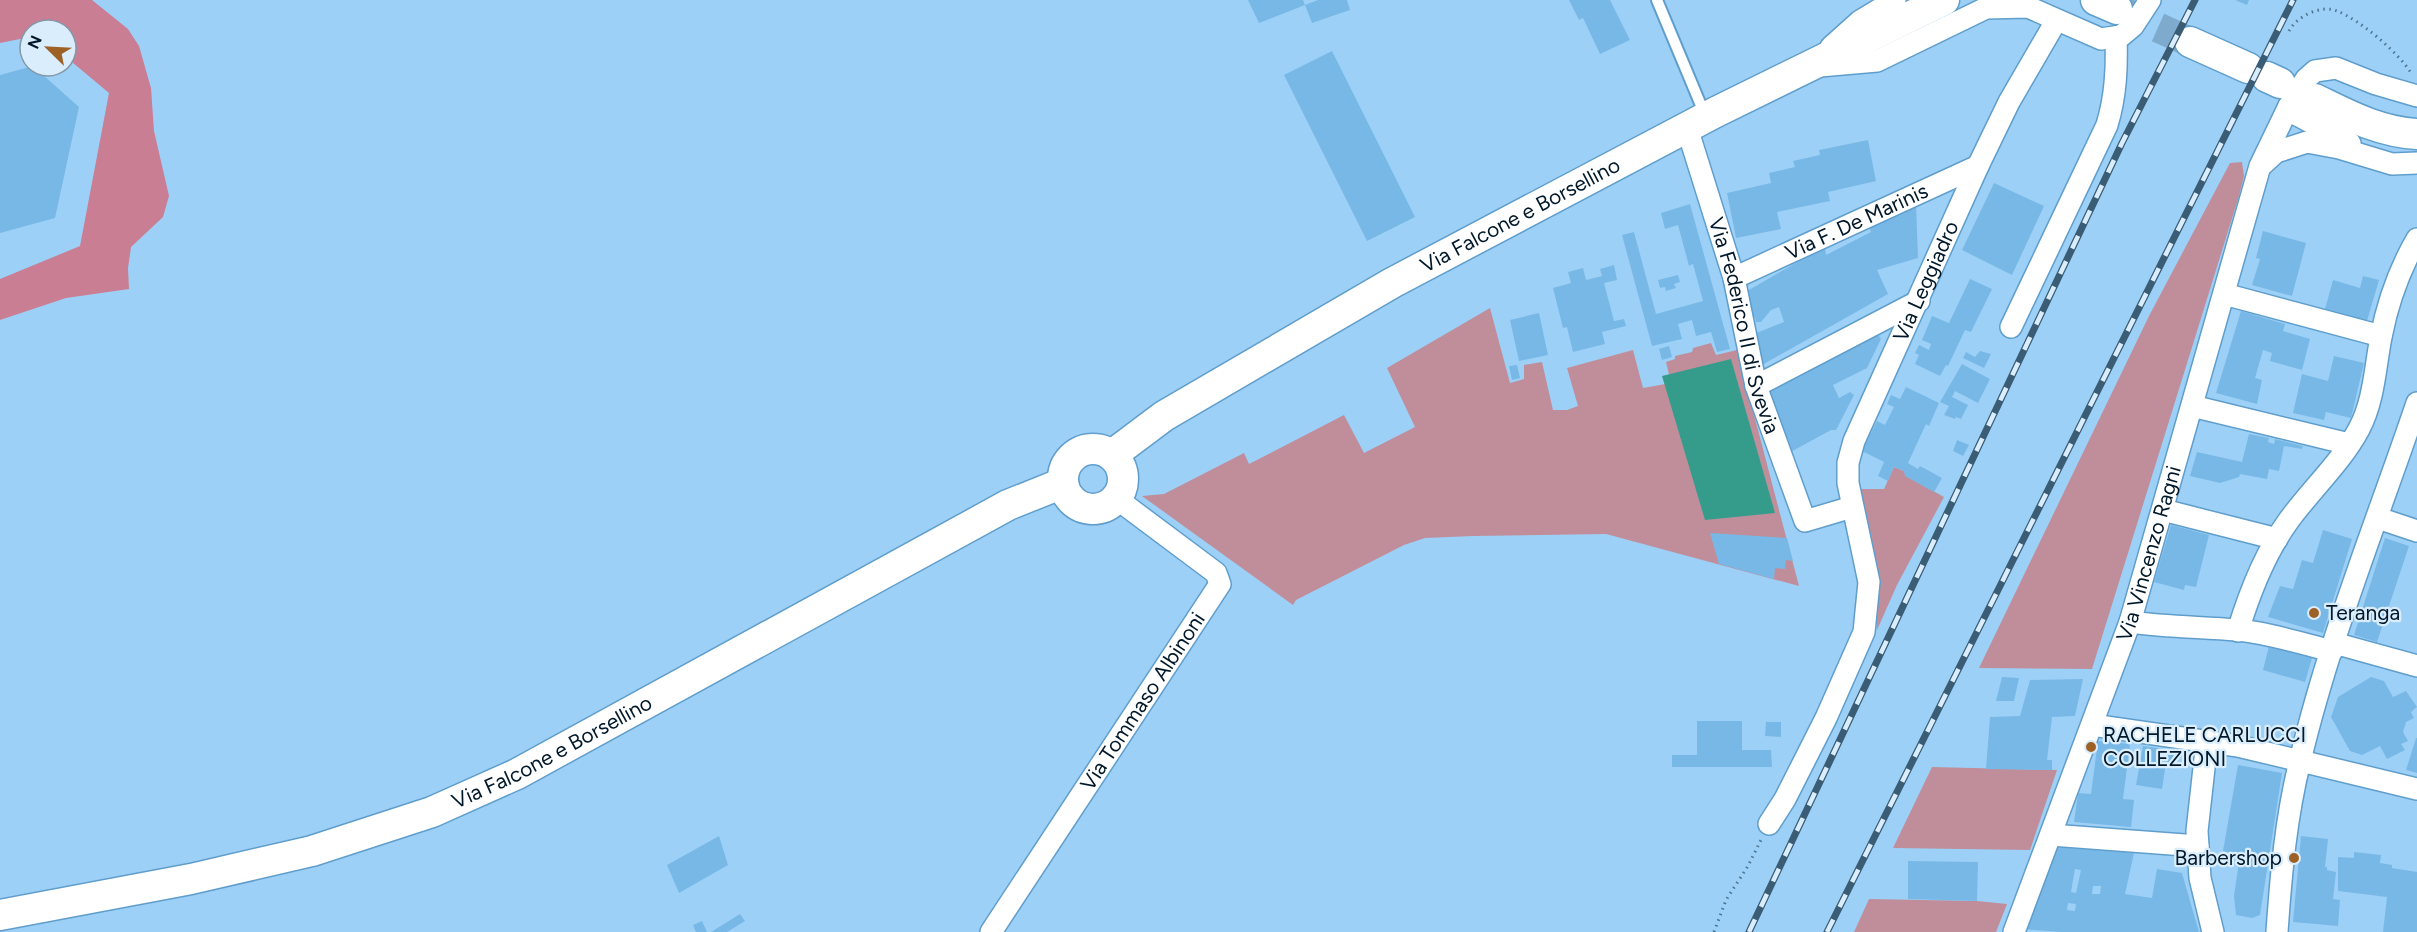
<svg xmlns="http://www.w3.org/2000/svg" width="2417" height="932" font-family="Figtree,sans-serif">
<style>
.green{fill:#c08e9b}
.forest{fill:#c97e94}
.water{fill:#359c8c}
.building{fill:#78b8e7;fill-rule:evenodd}
.lines{fill:none;stroke-linecap:round;stroke-linejoin:round}
.secondary-tunnel{stroke:#7eabcd;stroke-width:30;stroke-dasharray:30 15;stroke-linecap:butt}
.service-casing{stroke:#5f9ecc;stroke-width:14}
.minor-casing{stroke:#5f9ecc;stroke-width:24}
.secondary-casing{stroke:#5f9ecc;stroke-width:33}
.path{stroke:#4f7590;stroke-width:3;stroke-dasharray:1.5 4.5;stroke-linecap:butt}
.service{stroke:#fff;stroke-width:10}
.minor{stroke:#fff;stroke-width:21}
.secondary{stroke:#fff;stroke-width:30}
.rail-casing{stroke:#3a5c74;stroke-width:7}
.rail{stroke:#daedfc;stroke-width:4.5;stroke-dasharray:14;stroke-linecap:butt}
.poi-dot{fill:#9e6125;stroke:#daedfc;stroke-width:2}
.labels{text-anchor:middle;stroke-width:4.5;stroke-linejoin:round;paint-order:stroke}
.street-label{font-size:21px;fill:#001829;stroke:#daedfc}
.poi-label{font-size:21px;fill:#001829;stroke:#daedfc;text-anchor:start}
</style>
<rect width="100%" height="100%" fill="#9dd0f6"/>
<path class="green" d="M2242,162l2,14 -5,20 -147,473 -113,-1 170,-352 81,-153z
M1490,308l20,75 14,-4v-14l18,-3 11,48h14l11,-4 -11,-38 66,-18 10,38 28,-5 -5,-21 9,-3v-3l17,-4 1,-4 18,-5 5,12 21,-5 62,236 -193,-52 -133,2 -48,2 -21,7 -108,55 -3,5 -151,-109 22,-2 80,-41 5,11 95,-49 20,38 51,-26 -28,-59z
M1894,467l10,4 2,5 38,21 -47,88 -20,45v-40l-19,-101h26z
M1932,767l125,3 -27,80 -137,-2z
M1869,899l108,2 30,3 -11,28h-142z"/>
<path class="forest" d="M0,0h92l36,29 11,17 12,42 3,43 15,65 -6,21 -32,30 -3,21 1,21 -63,9 -66,22v-41l80,-33 29,-153 -43,-36v-27h-36v7l-30,6z"/>
<path class="water" d="M1731,359l44,154 -70,7 -43,-144z"/>
<path class="building" d="M1248,0h55l2,5 13,-5h29l3,10 -38,13 -7,-18 -46,18z
M1569,0h41l20,40 -30,14 -17,-36 -4,2z
M2235,0h14l-2,5z
M1332,51l83,166 -48,24 -83,-166z
M33,66l46,41 -24,111 -55,15v-158z
M1868,140l8,41 -48,11 2,9 -53,11 4,17 -45,9 -9,-45 44,-10 -2,-10 26,-6 -2,-6 27,-6 -1,-5z
M1994,183l50,23 -32,69 -50,-25z
M1690,204l40,145 -13,3 -6,-20 -15,4 -4,-16 -14,4 4,15 -30,7 -30,-111 12,-3 22,82 47,-13 -10,-37 -4,2 -11,-41 -13,4 -4,-16z
M1916,204l2,54 -41,12 11,24 -128,72 -6,-32 30,-12 -5,-15 -8,3 -10,12h-5l-1,-5 -7,3 -6,-26 83,-48 1,9 45,-23 -2,-5z
M2263,231l43,12 -14,53 -40,-11 8,-26 -4,-1z
M1614,265l3,15 -13,3 10,38 10,-2 2,7 -24,6 3,12 -32,8 -6,-25 -4,1 -10,-40 18,-5 -3,-11 15,-4 3,12 16,-4 -2,-7z
M1678,275l2,7 -6,2 2,4 -10,3 -1,-4 -5,1 -2,-8z
M2363,276l16,4 -12,41 -42,-12 8,-29 27,8z
M1970,279l22,10 -21,43 -6,-2 -17,36 -2,-1 -6,11 -25,-12 4,-9 -4,-2 4,-8 10,5 2,-6 -9,-4 10,-24 17,7z
M2241,311l44,13 -2,7 27,8 -8,31 -32,-9 2,-8 -9,-3 -8,28 7,2 -5,24 -41,-11z
M1539,313l9,42 -29,6 -9,-41z
M1877,333l4,6 -14,29 -34,17 6,13 11,-6 4,3 -18,35h-5l-44,24 -23,-67z
M1669,346l3,11 -10,3 -3,-11z
M1980,351l11,3 -7,14 -21,-10 3,-6 9,5z
M2334,356l30,7 -13,55 -25,-6 -2,8 -31,-7 9,-39 26,7z
M1962,364l28,15 -12,24 -23,-12 -3,6 16,8 -7,14 -5,-2 -1,2 -11,-4 5,-9 -9,-4z
M1517,365l3,13 -8,2 -3,-14z
M1906,387l33,16 -10,23 -3,-2 -18,39 10,6 2,-3 22,12 -8,14 -29,-16 -1,-5 -10,-4 -6,14 -10,-5 6,-14 -22,-11 15,-30 8,4 9,-18 -7,-3 4,-9 9,4z
M2249,434l20,4 -1,4 6,2 1,-5 28,7 -1,3 -18,-3 -5,25 -10,-2 -2,10 -27,-5 -1,3 -19,6 -30,-7 7,-24 45,10z
M1957,440l12,5 -6,11 -10,-5z
M2171,525l38,10 -13,52 -11,-2 -1,5 -30,-8z
M2323,530l29,9 -29,94 -55,-16 12,-31 13,3 9,-29 11,3z
M1710,533l77,5 6,23 -7,-1 -1,9 -10,-1 -1,11 -55,-15z
M2385,538l24,8 -32,96 -23,-7z
M2269,646l43,12 -7,24 -42,-12z
M2002,677l17,1 -5,23h-18z
M2371,677l13,4 9,16 13,-6 11,16 -6,5 3,6 -8,4 -3,10 5,9 -7,3 4,6 -18,9 -7,-13 -18,9 -12,-4 -19,-34 7,-20z
M2083,679l-8,37 -23,1 -5,43h5v10l-66,-1 4,-52 30,-1 10,-36z
M1697,721h45v29h29l1,17h-100v-12h25z
M1766,722h15v15l-16,-1z
M2416,738h1v35l-11,-3z
M2098,741l32,3 -7,55 11,1 -3,27 -57,-5 4,-29 13,1z
M2143,746l34,5 -2,13 -9,-1 -4,26 -26,-4z
M2238,765l44,8 -22,142 -8,3 -16,-3 -2,-19 6,-41 -17,-4z
M719,836l9,29 -49,28 -12,-28z
M2301,836l27,3 -3,28h2v3l9,2 -3,27 7,1 -2,26 -45,-4z
M2055,847l79,6 -9,41 27,4 5,-29 25,4 17,59h-139l-37,-3zM2075,869l6,1 -5,23 -5,-1zM2093,886h8l-1,8h-8zM2068,903l8,1 -1,7 -8,-1z
M2354,852l27,3 -1,8 12,2v3l25,4v60h-34l4,-35 -49,-6v-34l16,1z
M1908,861l70,1 -1,39 -69,-2z
M740,914l5,7 -18,11h-16z
M702,921l5,11h-11l-3,-7z"/>
<g class="lines">
<path class="secondary-tunnel" d="M2117,9l73,33"/>
<defs>
<path id="service" d="M1657,0l48,115"/>
<g id="minor">
<path d="M1831,47l29,-26 35,-21"/>
<path d="M1820,66l57,-5 109,-53 42,-1 73,32 20,-3 12,-10 17,-26"/>
<path d="M2289,106l8,9 53,28"/>
<path id="s1" d="M1687,128l47,150 22,108 49,135 47,-14"/>
<path d="M2263,164l13,-12 31,-10 32,6 53,16 25,-1"/>
<path id="s2" d="M1734,278l244,-112"/>
<path d="M2224,294l157,42"/>
<path d="M2011,327l96,-202c9,-30 10,-58 9,-88"/>
<path d="M1756,386l163,-85"/>
<path d="M2192,406l157,38"/>
<path d="M2163,510l114,29"/>
<path d="M2378,518l39,13"/>
<path d="M2130,622c36,5 71,5 107,8 32,3 63,13 95,21"/>
<path d="M2238,631c12,-40 27,-78 51,-111 22,-30 53,-59 70,-91 15,-28 16,-61 22,-92 7,-36 18,-67 36,-98"/>
<path d="M2334,643l83,23"/>
<path d="M2092,725l146,21 179,43"/>
<path d="M2207,741l-10,90 3,47 13,54"/>
<path id="s3" d="M1769,824l16,-25 41,-81 38,-86 5,-50 -21,-99v-20l6,-22 124,-275 31,-64 47,-81"/>
<path d="M2051,835l147,11"/>
<path id="s4" d="M991,932l229,-348 -4,-11 -99,-74"/>
<path id="s5" d="M2014,932l116,-310 130,-456 29,-60 17,-27 9,-8 21,-3 40,16 41,12"/>
<path d="M2277,932c4,-58 9,-115 23,-171 29,-122 77,-240 117,-358"/>
</g>
<g id="secondary">
<path d="M2096,0l21,9"/>
<path d="M2190,42l58,26"/>
<path d="M2267,77l13,6"/>
<path d="M2315,99c33,16 64,33 102,35"/>
<circle cx="1093" cy="479" r="30"/>
<path id="s6" d="M1112,455l52,-39 228,-133 324,-171 228,-112"/>
<path id="s7" d="M0,915l191,-36 121,-28 120,-39 85,-38 491,-269 55,-22"/>
</g>
</defs>
<use href="#service" class="service-casing"/>
<use href="#minor" class="minor-casing"/>
<use href="#secondary" class="secondary-casing"/>
<path class="path" d="M2289,31c7,-14 32,-27 48,-20 23,9 61,41 74,62
M1714,932l12,-32 22,-34 13,-26"/>
<use href="#service" class="service"/>
<use href="#minor" class="minor"/>
<use href="#secondary" class="secondary"/>
<defs>
<path id="rail" d="M1749,932l373,-789 73,-143
M1827,932l466,-932"/>
</defs>
<use href="#rail" class="rail-casing"/>
<use href="#rail" class="rail"/>
</g>
<g class="poi-dot">
<circle cx="2314" cy="613" r="6"/>
<circle cx="2091" cy="747" r="6"/>
<circle cx="2294" cy="858" r="6"/>
</g>
<g class="labels">
<g class="street-label">
<text dy="7" stroke="none"><textPath href="#s6" startOffset="474">Via Falcone e Borsellino</textPath></text>
<text dy="7" stroke="none"><textPath href="#s2" startOffset="135">Via F. De Marinis</textPath></text>
<text dy="7" stroke="none"><textPath href="#s3" startOffset="584">Via Leggiadro</textPath></text>
<text dy="7" stroke="none"><textPath href="#s1" startOffset="206">Via Federico II di Svevia</textPath></text>
<text dy="7" stroke="none"><textPath href="#s5" startOffset="402">Via Vincenzo Ragni</textPath></text>
<text dy="7" stroke="none"><textPath href="#s4" startOffset="276">Via Tommaso Albinoni</textPath></text>
<text dy="7" stroke="none"><textPath href="#s7" startOffset="579">Via Falcone e Borsellino</textPath></text>
</g>
<g class="poi-label">
<text x="2326" y="620">Teranga</text>
<text x="2103" y="742">RACHELE CARLUCCI<tspan x="2103" dy="24">COLLEZIONI</tspan></text>
<text x="2282" y="865" text-anchor="end">Barbershop</text>
</g>
</g>
<g transform="translate(48 48) rotate(294)"><circle r="28" fill="#daedfc" stroke="#8398a8" stroke-width="1.5"/>
<path d="M0-4.5L10 22L0 15L-10 22Z" fill="#9e6125"/>
<text y="-9" font-size="16" font-weight="bold" text-anchor="middle" fill="#001829">N</text>
</g>
</svg>
